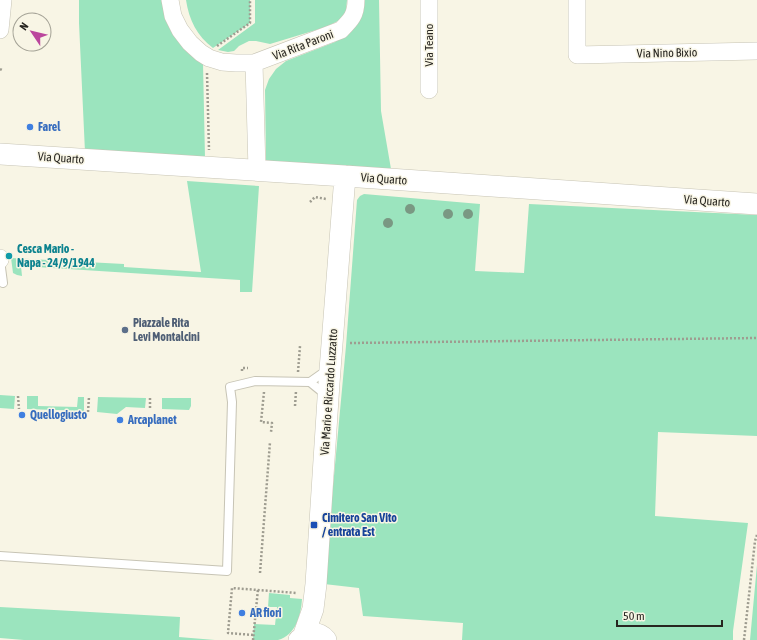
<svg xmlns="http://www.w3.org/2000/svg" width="757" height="640" font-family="'Asap Condensed',sans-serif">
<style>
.green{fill:#9be4be}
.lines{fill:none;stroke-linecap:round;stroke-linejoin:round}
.service-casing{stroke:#c7c4b5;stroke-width:10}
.minor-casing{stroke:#c7c4b5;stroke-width:18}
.tertiary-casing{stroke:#c7c4b5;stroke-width:22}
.path{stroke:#9e9c90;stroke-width:2.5;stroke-dasharray:2 2;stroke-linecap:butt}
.service{stroke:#fff;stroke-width:8}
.minor{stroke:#fff;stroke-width:17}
.tertiary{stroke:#fff;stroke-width:21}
.tree{fill:#7a9883}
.shop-dot{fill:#3f7fe0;stroke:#f8f5e5;stroke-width:1.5}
.culture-dot{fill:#0f9aa8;stroke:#f8f5e5;stroke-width:1.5}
.service-dot{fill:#5c6f8a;stroke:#f8f5e5;stroke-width:1.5}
.transit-dot{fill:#1a4fb4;stroke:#f8f5e5;stroke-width:1.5}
.labels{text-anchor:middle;stroke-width:3;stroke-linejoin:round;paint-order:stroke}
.street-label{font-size:12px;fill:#272520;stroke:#f8f5e5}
.shop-label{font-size:12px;font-weight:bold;fill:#366cbe;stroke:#f8f5e5;text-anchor:start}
.culture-label{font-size:12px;font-weight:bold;fill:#0d838f;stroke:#f8f5e5;text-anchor:start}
.service-label{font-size:12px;font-weight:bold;fill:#4e5e75;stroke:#f8f5e5;text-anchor:start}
.transit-label{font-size:12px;font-weight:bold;fill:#164399;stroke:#f8f5e5;text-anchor:start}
</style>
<rect width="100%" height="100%" fill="#f8f5e5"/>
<path class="green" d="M79,0h83l41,63 2,95 -120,-6 -6,-129z
M186,0h64v23l-37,25c-16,-12 -24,-28 -27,-48z
M255,0h92l-1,11 -3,5 -3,4 -14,7 -56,17 -14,-3h-7l-10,5 -5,5 -6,1 -10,-2 37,-27z
M362,0h17l2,111 10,58 -125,-7 -1,-72 4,-11 7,-10 10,-8 49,-19 10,-7z
M187,181l72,5 -7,106h-12v-12l-219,-14 1,10 -5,-1 -4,-2 -2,-15 113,6v3l77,5z
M364,194l116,10 -5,67 49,2 5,-69 228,11v221l-99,-4 -3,84 93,7 -15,108v9h-271l1,-17 -100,-7 -4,-28 -35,-4 22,-238 11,-146 3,-4z
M0,395l15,1 -1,13 -14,-1z
M27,396h11v10l39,1 1,-10h6v14l-57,-2z
M98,397l48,1 -1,10 -19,-1 -9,7 -20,-2z
M162,398h29v8l-2,4 -27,-1z
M757,565v75h-7z
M269,593l21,2v3l12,1c-1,16 -6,36 -24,41 -6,0 -19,0 -25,0l1,-16 21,1 2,-18h-9z
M0,607l180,10 -1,20 36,3h-191l-24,-2z"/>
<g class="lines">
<defs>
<path id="service" d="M0,260l3,23
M310,382l17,-12
M0,556l227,15 5,-169 -2,-15 25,-6 55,1 16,13"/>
<path id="minor" d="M170,0l3,16 7,14 10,13 11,10 8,5 13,4 14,1h18l87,-33c10,-10 15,-15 15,-30
M429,0v90
M577,0v55l180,-4
M0,30l3,-30
M254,63l3,107
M0,258v2"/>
<path id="tertiary" d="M0,154l345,22 412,28
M303,637l10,-28 3,-25 13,-201 16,-207
M299,640c9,-8 19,-9 27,0"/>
</defs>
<use href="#service" class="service-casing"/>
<use href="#minor" class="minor-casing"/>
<use href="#tertiary" class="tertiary-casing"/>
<path class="path" d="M217,46l33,-23v-23
M0,69l2,1
M207,73l2,77
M310,202l5,-5 11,2
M350,343l407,-5
M242,371v-3h6
M298,372l2,-26
M264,392l-3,30 11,1 -1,9
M18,396l1,13
M295,406l1,-15
M150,408v-10
M88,412l1,-15
M260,573l10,-131
M253,635l-25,-2 4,-45 65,5
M253,640l5,-51
M744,640l11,-99 2,-6"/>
<use href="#service" class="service"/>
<use href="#minor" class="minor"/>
<use href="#tertiary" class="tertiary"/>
</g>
<g class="tree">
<circle cx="410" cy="209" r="5"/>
<circle cx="448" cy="214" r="5"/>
<circle cx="468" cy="214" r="5"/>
<circle cx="388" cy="223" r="5"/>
</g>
<g class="shop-dot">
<circle cx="30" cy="127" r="4"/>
<circle cx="22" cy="415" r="4"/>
<circle cx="120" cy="420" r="4"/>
<circle cx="242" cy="613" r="4"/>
</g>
<circle class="culture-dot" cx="9" cy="256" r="4"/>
<circle class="service-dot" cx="125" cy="330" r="4"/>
<rect class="transit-dot" x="310" y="521" width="8" height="8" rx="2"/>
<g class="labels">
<g class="street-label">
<text transform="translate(303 45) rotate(-21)" y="4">Via Rita Paroni</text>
<text transform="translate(429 45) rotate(-90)" y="4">Via Teano</text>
<text transform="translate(667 53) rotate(-1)" y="4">Via Nino Bixio</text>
<text transform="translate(61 158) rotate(4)" y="4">Via Quarto</text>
<text transform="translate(384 179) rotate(4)" y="4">Via Quarto</text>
<text transform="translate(707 201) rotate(4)" y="4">Via Quarto</text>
<text transform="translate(329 392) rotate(-86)" y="4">Via Mario e Riccardo Luzzatto</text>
</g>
<g class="shop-label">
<text x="38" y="131">Farel</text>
<text x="30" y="419">Quellogiusto</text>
<text x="128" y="424">Arcaplanet</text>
<text x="250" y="617">AR fiori</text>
</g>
<g class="culture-label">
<text x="17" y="253">Cesca Mario -<tspan x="17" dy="14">Napa - 24/9/1944</tspan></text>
</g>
<g class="service-label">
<text x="133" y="327">Piazzale Rita<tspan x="133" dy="14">Levi Montalcini</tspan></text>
</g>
<g class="transit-label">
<text x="322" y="522">Cimitero San Vito<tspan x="322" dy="14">/ entrata Est</tspan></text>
</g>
</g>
<g transform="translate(32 32) rotate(305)"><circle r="19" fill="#f8f5e5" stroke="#a4a296"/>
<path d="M0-3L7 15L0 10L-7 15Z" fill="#bb469d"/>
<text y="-6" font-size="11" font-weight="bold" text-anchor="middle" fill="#272520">N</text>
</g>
<path d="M617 620v6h105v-6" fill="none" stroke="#272520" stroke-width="2"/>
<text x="623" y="620" font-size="12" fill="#272520" stroke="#f8f5e5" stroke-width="3" paint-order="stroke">50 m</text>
</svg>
